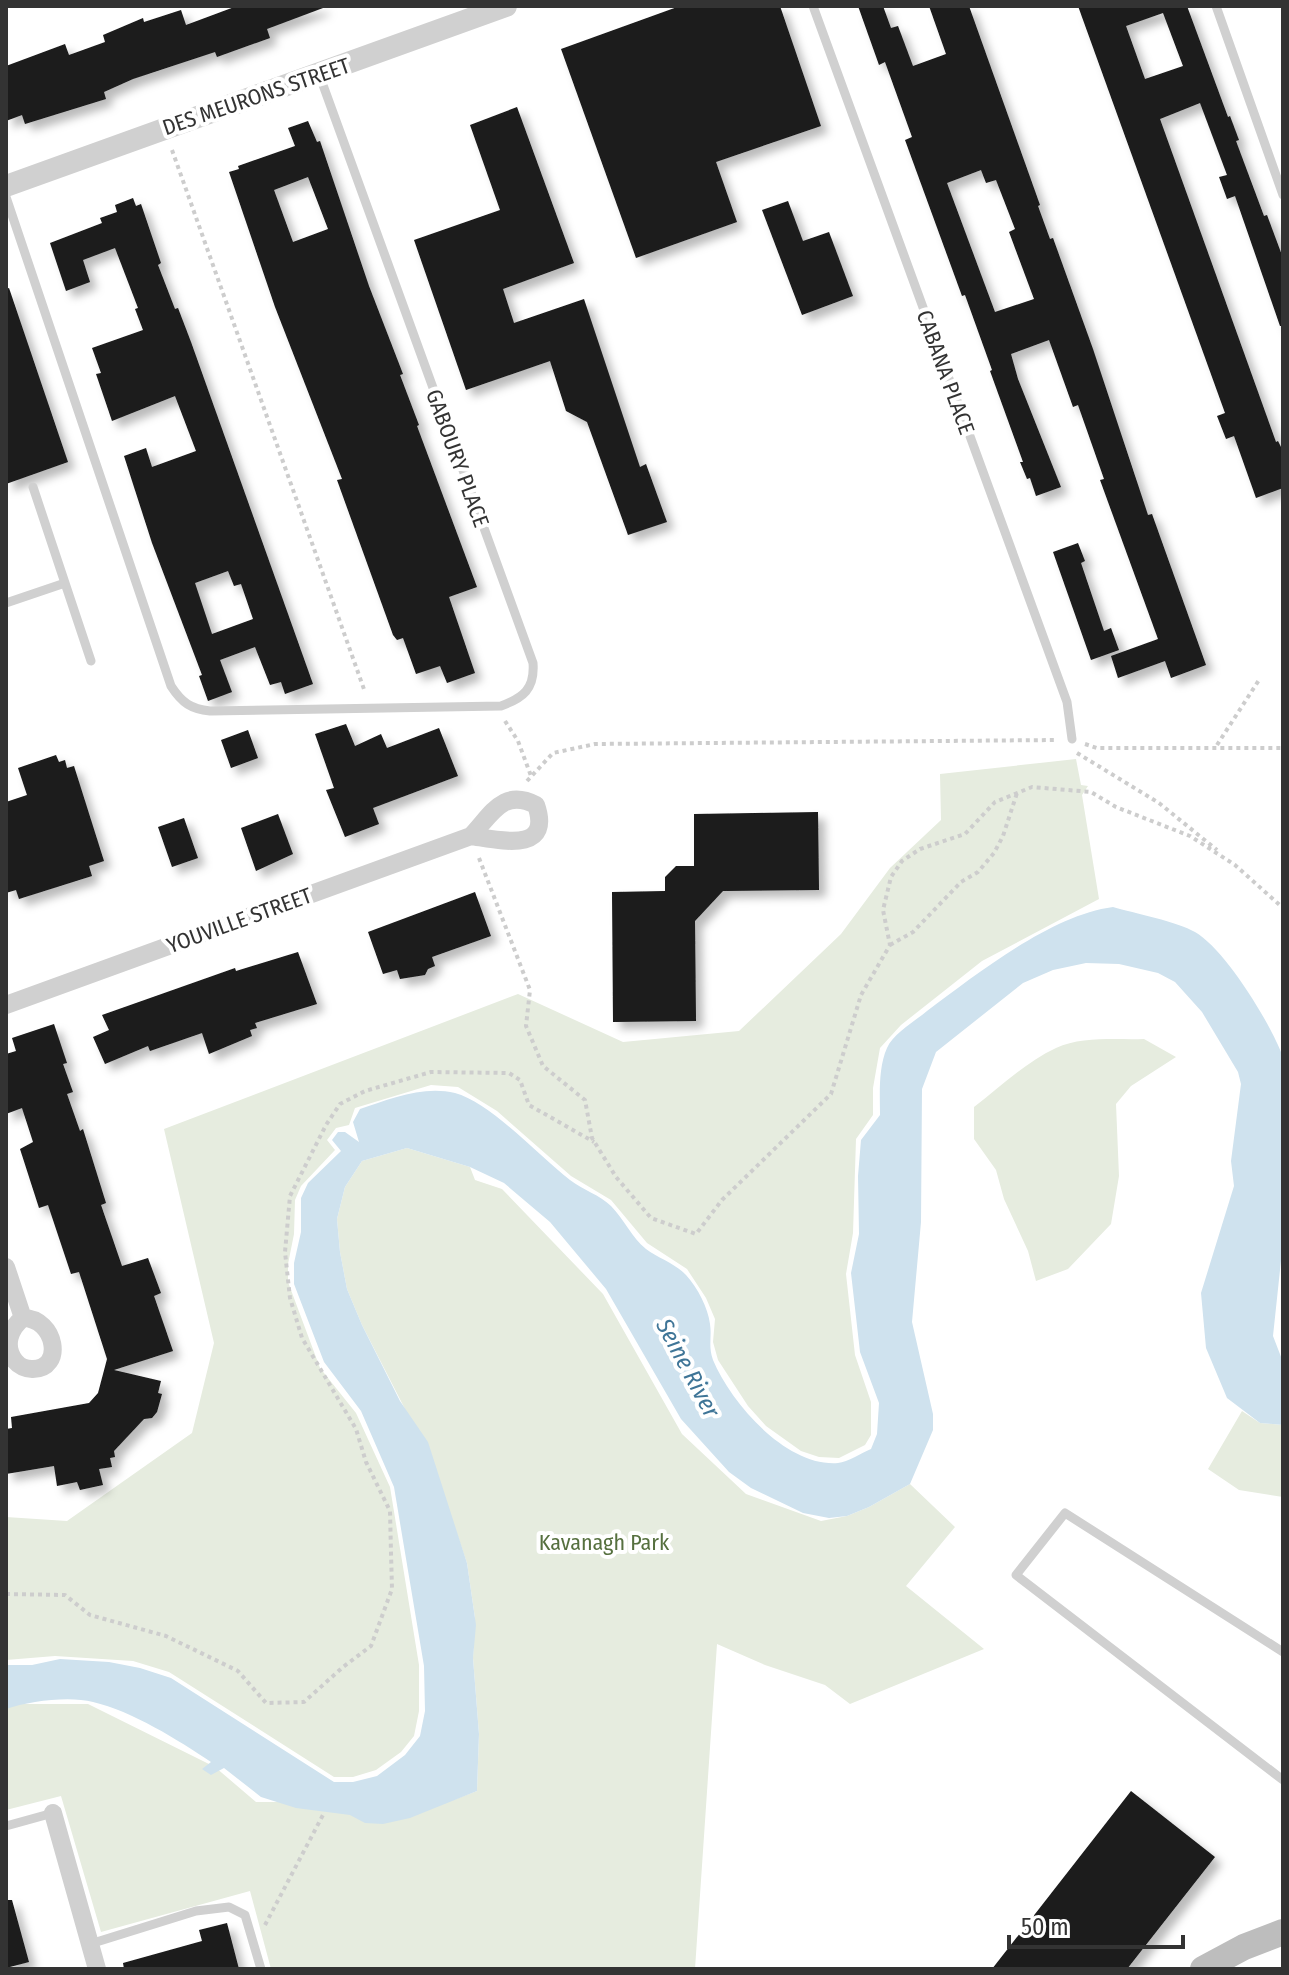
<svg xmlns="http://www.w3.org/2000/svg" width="1289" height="1975" font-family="'Fira Sans Condensed',sans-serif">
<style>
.green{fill:#e6ecdf}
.water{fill:#cfe2ee}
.building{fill:#1a1a1a;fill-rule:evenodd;filter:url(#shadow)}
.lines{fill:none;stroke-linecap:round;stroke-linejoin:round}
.path{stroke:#cdcdcd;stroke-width:4;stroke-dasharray:4 4;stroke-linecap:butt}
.service{stroke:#d0d0d0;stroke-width:9}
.minor{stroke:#d0d0d0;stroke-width:18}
.tertiary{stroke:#d0d0d0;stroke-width:22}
.secondary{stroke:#bdbdbd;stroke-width:26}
.labels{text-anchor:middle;stroke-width:8;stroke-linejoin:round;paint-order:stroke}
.street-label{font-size:22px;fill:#333;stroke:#fff}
.park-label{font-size:22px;fill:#56703f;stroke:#fff}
.water-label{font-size:24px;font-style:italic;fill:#3f7597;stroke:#fff}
</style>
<defs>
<filter id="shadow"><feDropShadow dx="7" dy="7" stdDeviation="4" flood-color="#0004"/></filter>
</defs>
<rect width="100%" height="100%" fill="#fff"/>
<path class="green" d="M1076,759l5,26 7,1 -6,9 17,104 -117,62 -81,64 -21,23 -7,40v27l-17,24 -3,94 -7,41 9,81 16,47v33l-6,10 -26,13 -20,-1 -18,-6 -35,-25 -18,-20 -30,-46 -5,-18 2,-23 -9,-21 -19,-29 -40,-26 -36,-43 -40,-24 -74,-65 -39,-24 -27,-2 -76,23 -6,17 -13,3 -9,12 8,10 -34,36 -6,14 -1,34 -6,30v18l32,86 36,45 34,74 29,178v46l-5,25 -13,16 -25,18 -23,7h-19l-165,-105 -36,-11 -78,-5 -49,4v-143l61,4 125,-88 22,-90 -50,-214 354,-135 105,48 116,-11 102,-97 49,-66 51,-48 -1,-46z
M1144,1039l32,18 -45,29 -15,18 3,72 -8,48 -43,45 -32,12 -8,-30 -24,-52 -8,-29 -22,-31v-32c26,-20 52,-45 82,-59 26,-12 60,-8 88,-9z
M407,1148l63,19 5,13 27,9 101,105 79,140 64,60 75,27 26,-5 22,-9 41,-23 45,43 -49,59 78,63 -134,55 -25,-19 -60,-20 -48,-21 -22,325h-424l-21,-78 -149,41 -40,-136 -55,14v-106h82l127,63 41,35h192l29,-11 2,-57 -6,-76 2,-40 -8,-55 -22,-64 -39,-88 -44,-86 -15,-36 -7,-37 -3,-33 8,-32 17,-26z
M1242,1411l18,12 23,2v72l-44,-7 -31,-21z"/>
<path class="water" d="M1113,907c21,6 65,15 82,25 30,17 76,92 88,125v185l-10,94 10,26v63l-23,-2 -33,-25 -21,-50 -5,-55 33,-107 -3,-25 10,-77 -3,-12 -36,-60 -27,-30 -17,-9 -39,-9 -33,-1 -33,7 -30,13 -87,69 -14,37 -1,133 -9,100 21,92v16l-23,54 -41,23 -22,9 -18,2 -26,-5 -52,-25 -22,-16 -48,-53 -75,-130 -56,-67 -46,-39 -34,-16 -63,-19 -45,13 -17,26 -8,32 3,33 7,37 15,36 38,76 28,41 39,121 9,62 -3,33 6,76 -2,57 -67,27 -27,6 -18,-1 -15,-8 -54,-7 -35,-11 -37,-29 -13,7 -9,-6 9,-7c-33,-22 -79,-51 -118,-60 -24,-6 -63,-1 -87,7v-44h26l28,-6 49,3 31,6 31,10 163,104h19l24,-6 28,-21 15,-19 5,-25 -1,-45 -30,-179 -33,-76 -37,-49 -30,-78v-21l7,-31v-34l7,-15 33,-32 -9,-11 6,-8h7l14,10 -6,-20 7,-13c29,-10 64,-24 95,-16 35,9 85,64 115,87 13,10 30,15 41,26 13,13 21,32 35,43 12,9 30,15 40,26 12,13 22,33 24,49 2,13 -2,22 3,36 18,43 73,107 125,103 10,-1 23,-10 33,-14l6,-15 2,-31 -19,-51 -9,-79 8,-39 -1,-58 3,-36 19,-25c0,-20 -2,-47 7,-67 6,-14 28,-27 40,-37 50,-37 124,-96 186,-104z"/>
<path class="building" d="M237,6h86v2l-56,21 3,9 -53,19 -2,-5 -82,27 -29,13 2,7 -81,25 -3,-9 -16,6v-55l59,-22 4,11 36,-13 -2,-7 40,-17 1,4 37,-12 5,15z
M680,6h100l41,120 -105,36 21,60 -101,36 -75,-209z
M858,6h25l8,22 7,-2 15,40 33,-12 -17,-48h40l71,199 -2,1 12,33 3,-1 40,111 55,166 4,-1 54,151 -35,13 -6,-17 -47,17 -7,-22 47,-17 -58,-159 4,-1 -26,-74 -5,2 -24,-67 -38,14 7,25 43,108 -25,9 -6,-18 -3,1 -7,-17h3l-33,-91 2,-1 -27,-75 -3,1 -57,-156 7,-3 -27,-75 -6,3zM981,170l5,13 10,-3 19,49 -6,3 25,67 -39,13 -48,-129z
M1078,6h109l41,111 2,-1 9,24 -3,1 28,75 3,-1 16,43v68h-3l-45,-130 -8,3 -8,-22 8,-2 -27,-72 -40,16 116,323 2,-1 5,10v37l-27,10 -22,-62 -8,3 -9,-23 8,-3zM1163,13l20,53 -38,13 -19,-53z
M517,107l57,156 -71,26 11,34 70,-24 56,168 6,-3 21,58 -39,13 -41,-113 -21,-11 -16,-50 -84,29 -52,-150 86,-30 -30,-85z
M308,121l9,21 3,-1 49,145 34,88 -3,1 19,50 -2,1 60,161 -28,10 26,76 -28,10 -7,-17 -24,8 -13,-36 -6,2 -4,-5 -56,-155 5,-1 -67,-172 -46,-135 10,-3 -1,-3 57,-20 -7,-18zM308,177l20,52 -35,13 -19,-52z
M133,198l3,8 5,-2 20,59 -3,2 17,44 3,-1 13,34 122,342 -28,10 -4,-12 -11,3 -15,-38 -35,13 12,32 -24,9 -9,-25 3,-1 -50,-132 -28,-87 22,-8 6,19 44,-16 -21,-55 -63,25 -16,-47 5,-1 -9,-25 51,-18 -8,-21 3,-1 -23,-60 -32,12 7,22 -24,9 -16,-48 52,-20 -2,-5 17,-6 -2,-7zM228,571l6,15 7,-2 12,35 -41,15 -17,-51z
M788,201l15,40 26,-9 24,64 -51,19 -40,-105z
M9,288l59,174 -62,22v-195z
M1078,543l7,18 -4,2 23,68 7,-3 8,22 -28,10 -38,-108z
M346,724l9,22 26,-12 6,14 52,-20 19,48 -85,32 6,16 -34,13 -19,-47 8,-2 -19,-54z
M248,730l10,28 -27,10 -10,-28z
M56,755l3,7 6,-2 2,8 7,-2 30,95 -15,5 3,10 -73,23 -3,-9 -10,3v-91l21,-7 -9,-27z
M818,812l1,78 -96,1 -28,30 1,100 -83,1 -1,-130 53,-1v-14l11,-11h18v-52z
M278,814l15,40 -37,17 -15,-43z
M184,818l14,40 -26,9 -14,-40z
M475,892l16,44 -59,21 3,9 -7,3 -3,6 -25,4 -3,-9 -14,4 -15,-42z
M298,952l19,52 -62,19 2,5 -7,2 2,6 -43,18 -7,-21 -52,18 -2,-5 -43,18 -12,-27 16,-7 -7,-15 133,-47 1,3z
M54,1024l13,39 -4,1 10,28 -6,2 13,37 3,-2 23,74 -5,2 21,61 26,-8 13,35 -7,3 19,55 -59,19 47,11 -3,12 4,1 -5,18 -5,6 -8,1 -30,32 1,6 -5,1 2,9 -13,2 4,16 -23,5 -3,-8 -20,4 -3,-20 -48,8v-45l6,-1 -1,-11 78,-14 9,-10 9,-34 -28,-87 -8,2 -23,-69 -9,3 -19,-59 13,-7 -11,-34 -16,6v-60l10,-3 -4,-13z
M1131,1791l84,66 -88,112h-135z
M6,1900h6l17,62 -23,6z
M227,1923l12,46h-115l-1,-6 79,-22 -3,-11z"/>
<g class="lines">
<path class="path" d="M172,150l193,542
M505,721l13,20 13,35
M1085,744l12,4h186
M1217,745l42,-65
M1077,753l82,50 58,47
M527,781l26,-28 42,-9 462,-4
M479,858l51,132 -4,36 17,40 42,34 7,38 24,39 35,41 45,16 26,-34 109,-106 30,-99 29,-50 -7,-35 8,-33 11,-16 18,-12 45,-15 30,-32 37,-15 59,5 25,15 74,29 45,29 48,43
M890,945l23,-13 48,-50 17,-10 16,-19 9,-17 14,-43
M6,1594l59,1 25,20 76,21 72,35 28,32 38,-1 39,-35 28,-21 21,-57 -1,-36 -1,-42 -24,-49 -10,-33 -54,-91 -12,-40 -5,-46 5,-56 36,-71 14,-21 25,-13 66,-19 78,1 11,7 9,25 65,37
M265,1925l59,-112"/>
<path class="service" d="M813,6l254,696 5,37
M1216,6l67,189
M6,197l165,489c11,17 20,23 39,25l291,-5c22,-8 34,-17 32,-43l-214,-589
M33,487l32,96
M6,603l59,-20 26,78
M1283,1652l-218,-139 -49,62 267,205
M6,1826l47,-13
M90,1944l106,-33 33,-4 16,8 16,54"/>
<path class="minor" d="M6,1005l465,-169c21,-22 32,-48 65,-31 17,49 -37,35 -65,31
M6,1267l17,51
M23,1318c33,0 42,52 9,51 -6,0 -13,-3 -17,-8 -12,-15 -5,-33 8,-43z
M53,1813l44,156"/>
<path class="tertiary" d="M6,186l500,-180"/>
<path class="secondary" d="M1203,1969l41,-22 39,-15"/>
</g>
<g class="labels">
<g class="street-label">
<text transform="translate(256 96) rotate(-19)" y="8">DES MEURONS STREET</text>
<text transform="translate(946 372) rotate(70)" y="8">CABANA PLACE</text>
<text transform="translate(458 458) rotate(70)" y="8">GABOURY PLACE</text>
<text transform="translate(239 920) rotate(-20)" y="8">YOUVILLE STREET</text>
</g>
<g class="park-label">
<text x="604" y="1550">Kavanagh Park</text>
</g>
<g class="water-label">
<text transform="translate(688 1368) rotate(62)" y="8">Seine River</text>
</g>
</g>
<rect width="1289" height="1975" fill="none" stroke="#333333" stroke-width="16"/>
<path d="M1009 1935v12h174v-12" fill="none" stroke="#333333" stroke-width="4"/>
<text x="1021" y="1935" font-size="24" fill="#333333" stroke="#ffffff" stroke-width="6" paint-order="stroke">50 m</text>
</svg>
